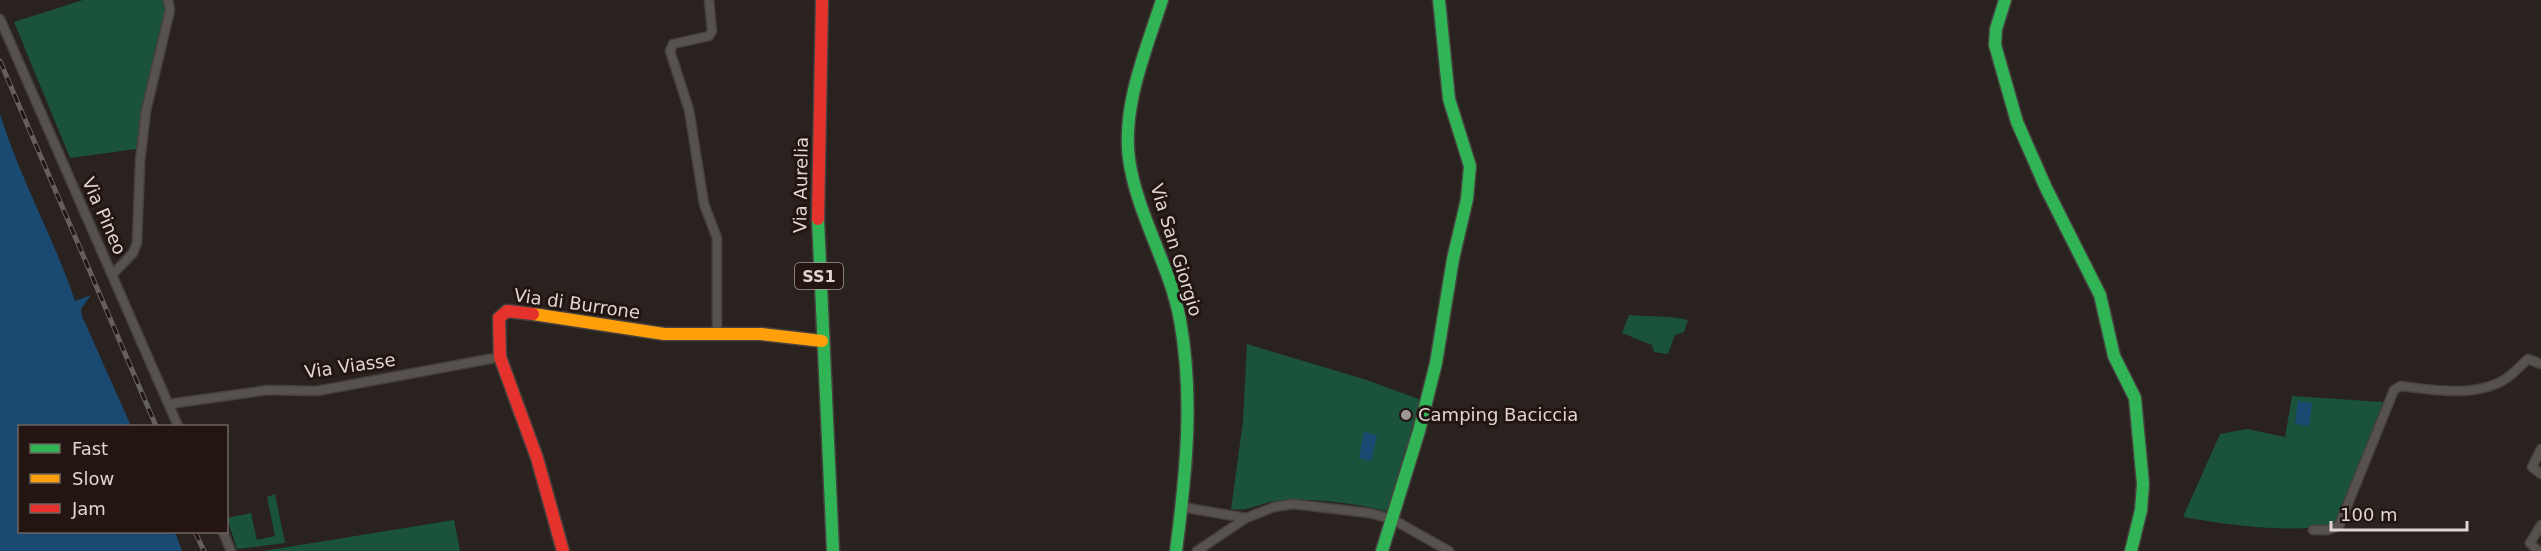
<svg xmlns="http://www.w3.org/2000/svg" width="2541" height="551" font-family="'DejaVu Sans',sans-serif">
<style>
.green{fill:#1a523b}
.water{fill:#1a4a72}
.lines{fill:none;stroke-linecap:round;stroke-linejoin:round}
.street-casing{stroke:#46403e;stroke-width:11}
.fast-casing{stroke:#46403e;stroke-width:15}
.slow-casing{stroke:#46403e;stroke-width:15}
.jam-casing{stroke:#46403e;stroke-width:15}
.street{stroke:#58524f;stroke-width:8}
.fast{stroke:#30b455;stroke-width:12}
.slow{stroke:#ff9f0a;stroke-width:12}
.jam{stroke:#e5322d;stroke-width:12}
.rail-casing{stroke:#65605e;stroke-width:5}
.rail{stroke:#231612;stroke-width:3;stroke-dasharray:9;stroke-linecap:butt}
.poi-dot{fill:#9f9793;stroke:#231612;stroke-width:2}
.labels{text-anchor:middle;stroke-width:6;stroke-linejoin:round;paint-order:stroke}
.shield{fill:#231612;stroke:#a79c98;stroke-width:1.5}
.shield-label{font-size:16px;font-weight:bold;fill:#dfd6d2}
.street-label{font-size:18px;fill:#dfd6d2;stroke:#231612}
.poi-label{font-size:18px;fill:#dfd6d2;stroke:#231612;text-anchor:start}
</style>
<rect width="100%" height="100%" fill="#29221f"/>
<path class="green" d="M83,0h81l1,17 -29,132 -66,9 -56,-136z
M1629,315c20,2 39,0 59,5l-4,12 -9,3 -7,19 -14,-2 -2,-7 -30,-12z
M1247,344l120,36 54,20 -31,112c-28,-8 -85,-15 -114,-11 -16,2 -28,11 -45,8l12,-88z
M2292,396l91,6 -44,118c-27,18 -123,3 -156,-3l37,-83 27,-5 38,8z
M275,494l10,49 -48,6 -10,-31 24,-5 6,27 18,-4 -8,-39z
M454,520l6,31h-197z"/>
<path class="water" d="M0,114c20,65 54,124 75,187l16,-6 -10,14 1,7 49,110h-111v106h155l7,19h-182z
M2298,401l14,2 -3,23 -14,-2z
M1364,432l13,3 -6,26 -12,-3z"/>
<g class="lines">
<defs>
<path id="street" d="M709,0l3,31 -3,5 -36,8 -3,7 19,59 15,94 13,34v95
M0,19l178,407
M112,275l21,-22 4,-10 3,-81 6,-51 24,-101 -2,-10
M169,404l99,-14 49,1 183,-34
M2541,449l-9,18 9,7
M1182,507l64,11
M2313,530h15l11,-4 55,-136 7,-4c32,4 76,12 106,-8 7,-5 14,-13 21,-19l13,5
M223,532l8,19
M1197,551l49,-33 28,-11 19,-3 76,9 23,6 57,32
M2538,551l-8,-8 11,-18"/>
<path id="fast" d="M1162,0c-16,50 -40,106 -33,159 8,56 41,106 51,161 14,77 6,154 -4,231
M2005,0l-9,29 -1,16 22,77 29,66 54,107 14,61 21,42 8,86 -2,26 -10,41
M818,219l15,332
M1382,551l37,-120 17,-68 17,-104 14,-60 3,-33 -21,-67 -10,-99"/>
<path id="slow" d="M533,314l131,20h97l61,7"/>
<path id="jam" d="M818,219l4,-219
M533,314l-26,-3 -8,7 1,39 37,101 26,93"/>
</defs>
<use href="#street" class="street-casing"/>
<use href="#fast" class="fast-casing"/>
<use href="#slow" class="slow-casing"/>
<use href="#jam" class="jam-casing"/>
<use href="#street" class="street"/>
<use href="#fast" class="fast"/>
<use href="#slow" class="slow"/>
<use href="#jam" class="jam"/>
<defs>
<path id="rail" d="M0,61l156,365
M195,532l9,19"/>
</defs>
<use href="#rail" class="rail-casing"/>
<use href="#rail" class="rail"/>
</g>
<circle class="poi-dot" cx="1406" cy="415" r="6"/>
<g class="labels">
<rect class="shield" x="795" y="263" width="48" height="26" rx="4.5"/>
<g class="shield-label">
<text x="819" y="282">SS1</text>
</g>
<g class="street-label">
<text transform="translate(801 185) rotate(-89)" y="6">Via Aurelia</text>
<text transform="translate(104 216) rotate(66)" y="6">Via Pineo</text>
<text transform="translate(1176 250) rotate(73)" y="6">Via San Giorgio</text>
<text transform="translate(577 304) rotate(8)" y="6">Via di Burrone</text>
<text transform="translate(350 366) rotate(-8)" y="6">Via Viasse</text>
</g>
<g class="poi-label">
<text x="1418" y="421">Camping Baciccia</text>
</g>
</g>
<rect x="18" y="425" width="210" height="108" fill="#231612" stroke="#6e635f" stroke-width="1.5"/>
<rect x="30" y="444" width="30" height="9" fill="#30b455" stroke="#6e635f" stroke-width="1.5"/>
<text x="72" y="455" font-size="18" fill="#dfd6d2">Fast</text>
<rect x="30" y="474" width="30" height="9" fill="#ff9f0a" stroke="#6e635f" stroke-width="1.5"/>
<text x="72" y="485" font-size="18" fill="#dfd6d2">Slow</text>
<rect x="30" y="504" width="30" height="9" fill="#e5322d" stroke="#6e635f" stroke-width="1.5"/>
<text x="72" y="515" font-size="18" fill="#dfd6d2">Jam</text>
<path d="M2331 521v9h136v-9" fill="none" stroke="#dfd6d2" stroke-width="3"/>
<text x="2340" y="521" font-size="18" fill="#dfd6d2" stroke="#231612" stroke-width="4.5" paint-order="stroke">100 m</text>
</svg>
